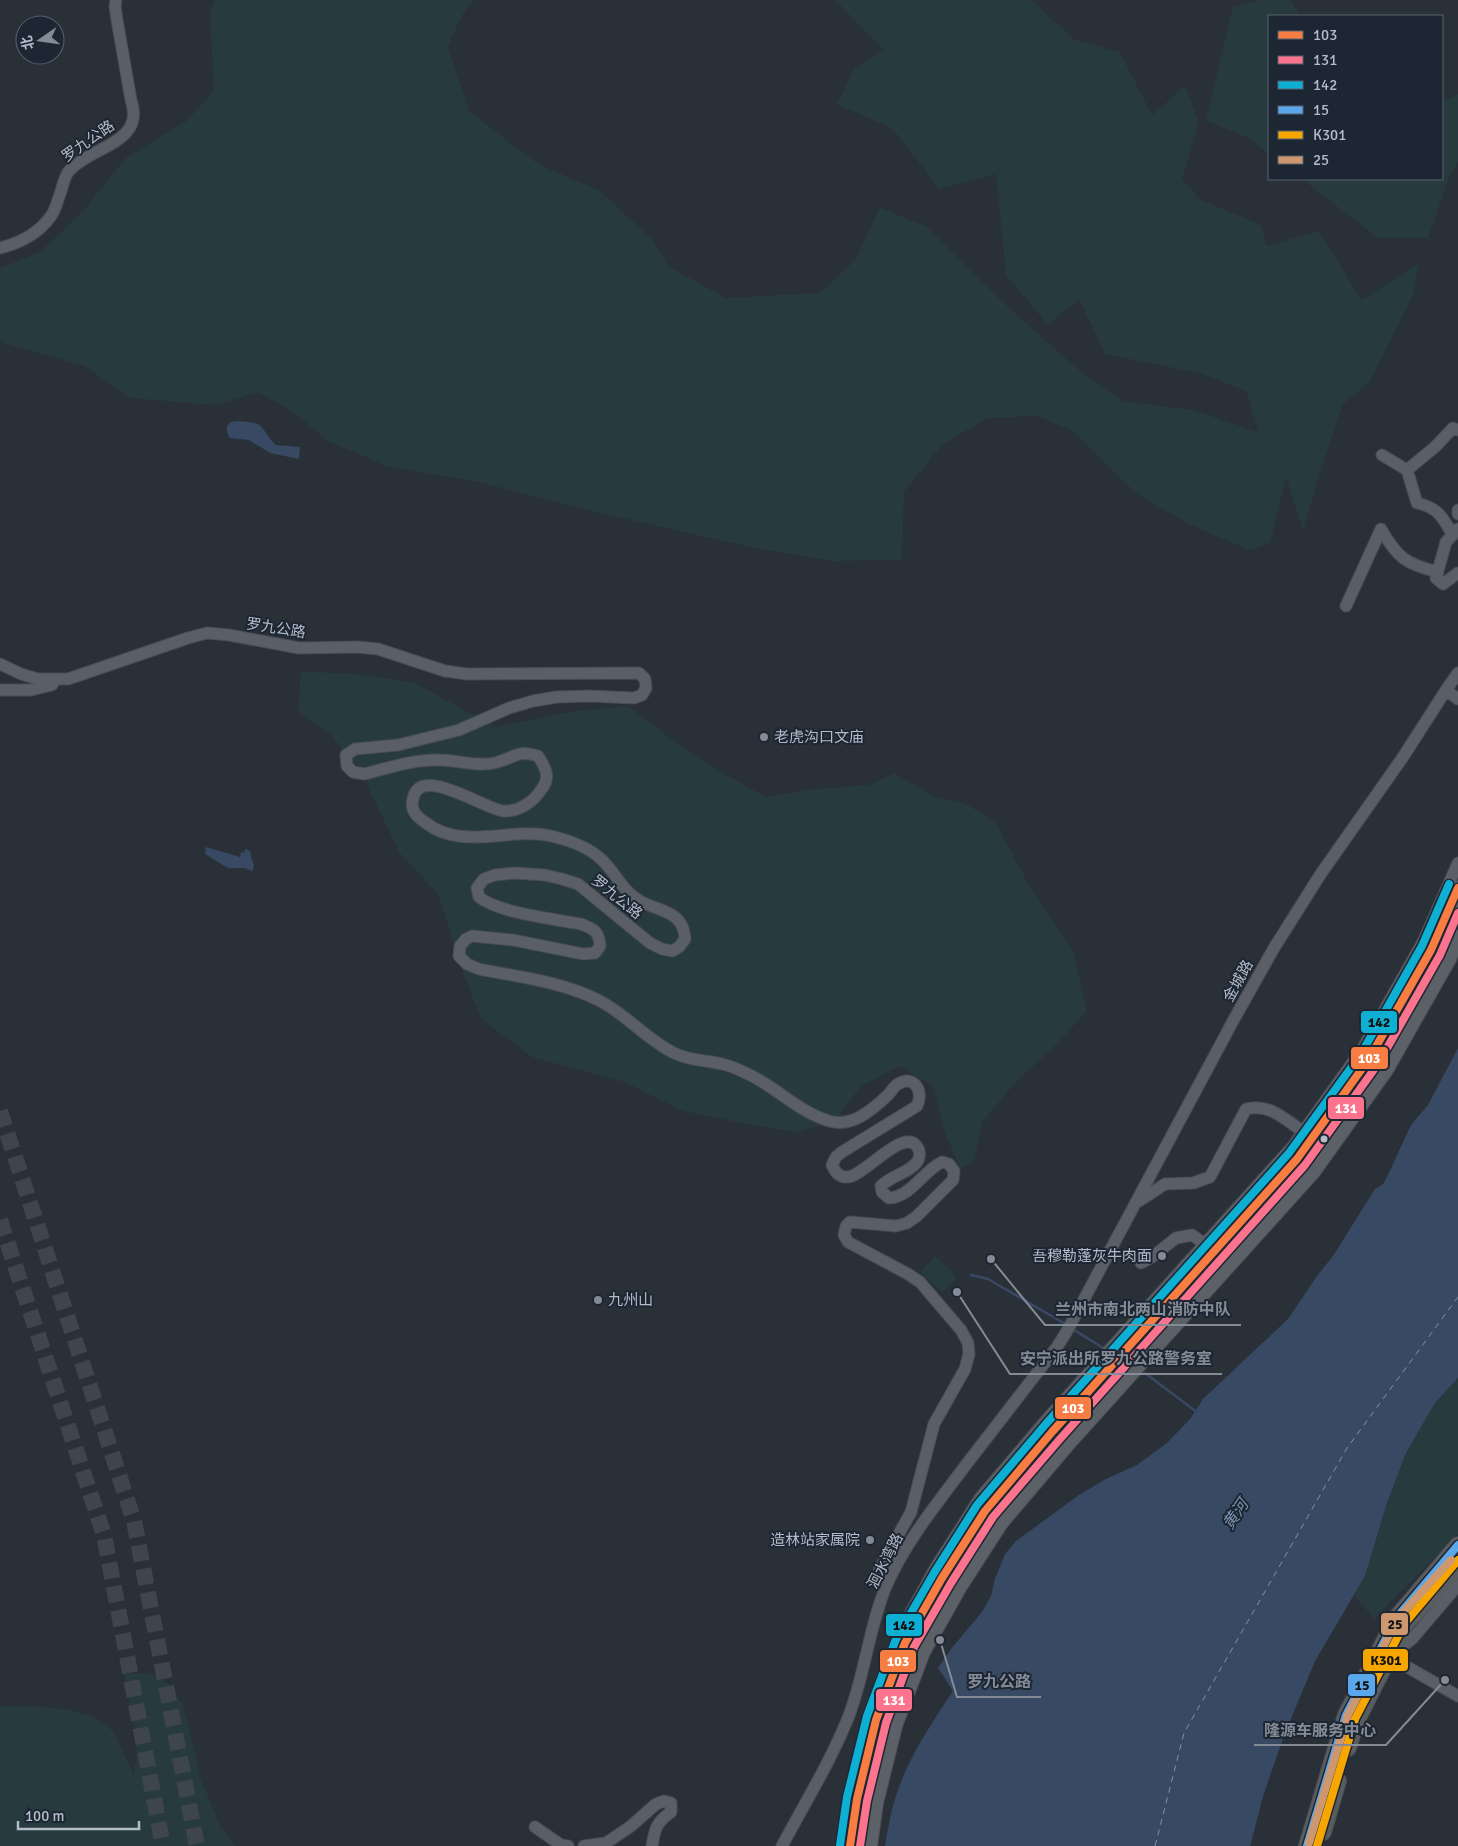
<svg xmlns="http://www.w3.org/2000/svg" width="1458" height="1846" font-family="Signika,'Noto Sans SC',sans-serif">
<style>
.green{fill:#273a3e}
.water{fill:#384963}
.lines{fill:none;stroke-linecap:round;stroke-linejoin:round}
.stream{stroke:#384963;stroke-width:2.5}
.ferry{stroke:#7c92b1;stroke-width:1;stroke-dasharray:6 5;stroke-linecap:butt}
.highway-tunnel{stroke:#3f454e;stroke-width:16;stroke-dasharray:16 8;stroke-linecap:butt}
.minor-casing{stroke:#484c53;stroke-width:13}
.major-casing{stroke:#484c55;stroke-width:16}
.highway-casing{stroke:#474c53;stroke-width:18}
.minor{stroke:#5a5e66;stroke-width:11}
.major{stroke:#5c6168;stroke-width:14}
.highway{stroke:#5a5d60;stroke-width:16}
.bus-1-casing{stroke:#1d2633;stroke-width:11}
.bus-2-casing{stroke:#1d2633;stroke-width:11}
.bus-3-casing{stroke:#1d2633;stroke-width:11}
.bus-4-casing{stroke:#1d2633;stroke-width:11}
.bus-5-casing{stroke:#1d2633;stroke-width:11}
.bus-6-casing{stroke:#1d2633;stroke-width:11}
.bus-1{stroke:#f77d43;stroke-width:8}
.bus-2{stroke:#fc738d;stroke-width:8}
.bus-3{stroke:#0dafd3;stroke-width:8}
.bus-4{stroke:#5aa8eb;stroke-width:8}
.bus-5{stroke:#f7a600;stroke-width:8}
.bus-6{stroke:#cd976f;stroke-width:8}
.poi-dot{fill:#848b96;stroke:#1d2633;stroke-width:2}
.bus-dot{fill:#b4bcc9;stroke:#1d2633;stroke-width:2}
.labels{text-anchor:middle;stroke-width:4;stroke-linejoin:round;paint-order:stroke}
.street-label{font-size:15px;fill:#b4bcc9;stroke:#1d2633}
.poi-label{font-size:15px;fill:#b4bcc9;stroke:#1d2633;text-anchor:start}
.water-label{font-size:16px;font-style:italic;fill:#7c92b1;stroke:#1d2633}
.leader{fill:none;stroke:#848b96;stroke-width:2}
.callout-dot{fill:#848b96;stroke:#1d2633;stroke-width:2}
.callout-label{font-size:16px;text-anchor:middle;font-weight:bold;fill:#848b96;stroke:#1d2633;stroke-width:4;stroke-linejoin:round;paint-order:stroke}
.line-badge{stroke:#1d2633;stroke-width:2}
.badge-label{font-size:14px;text-anchor:middle;font-weight:bold;fill:#fff}
.pale-badge-label{font-size:14px;text-anchor:middle;font-weight:bold;fill:#111}
</style>
<rect width="100%" height="100%" fill="#2a3038"/>
<path class="green" d="M215,0h258l-11,15 -14,32 22,65 68,52 62,27 53,49 15,26 58,32 95,-5 34,-33 25,-53 47,20 82,81 70,62 44,31 70,9 65,22 -12,-41 -47,-18 -94,-19 -26,-55 -31,26 -42,-50 -10,-101 -57,15 -46,-60 -56,-25 17,-35 30,-19 -49,-50h196l44,40 45,12 32,63 33,-29 14,36 -17,57 19,21 60,25 6,21 52,-15 43,69 56,-37 -4,30 -45,90 -26,21 -20,58 -20,68 -17,-53 -16,66 -21,7 -58,-25 -54,-31 -66,-64 -34,-14 -49,2 -46,27 -38,47 -2,68 -69,1 -83,-14 -154,-35 -121,-31 -89,-15 -60,-26 -29,-25 -38,-23 -44,13 -85,-7 -45,-32 -81,-23 -4,-4v-71l40,-16 42,-40 44,-54 62,-38 26,-30 -4,-77z
M1261,0h30l9,16h-31v138l-21,-16 -42,-18 27,-113z
M1458,94v68l-10,18 -20,58h-50l-76,-59h140v-78z
M301,672l46,1 66,9 83,45 73,-15 58,-6 50,37 51,33 38,21 51,-8 52,-4 26,-12 37,23 34,8 30,19 32,60 45,67 14,61 -31,34 -40,37 -34,40 -8,40 -14,7 -15,-37 -12,-46 -34,-20 -39,21 -24,33 -38,12 -46,-7 -69,-14 -59,-29 -92,-25 -51,-38 -19,-49 -24,-76 -39,-42 -39,-82 -29,-35 -33,-24z
M935,1256l22,21 -14,16 -23,-21z
M1458,1378v156l-84,85 -20,-24 11,-19 22,-73 19,-50 29,-50z
M148,1673l21,11 13,21 8,26 11,48 20,49 15,18h-236v-140l48,1 23,3 23,7 20,15 20,44c7,-35 -3,-68 -10,-102z"/>
<path class="water" d="M237,421c32,2 20,5 39,24l24,2 -1,12 -29,-6 -21,-13 -19,-2 -3,-6v-6l4,-4z
M206,847l34,10 1,-5 3,1 1,-4 5,2 2,10 2,3 -1,7 -9,-3h-16l-23,-14z
M1458,1048v330l-23,25 -29,50 -19,50 -22,73 -50,85 -30,72 -21,60 -14,53h-365c3,-18 6,-36 12,-53 12,-37 35,-70 56,-102l-15,-23 13,-19 31,-37 9,-16 4,-17 10,-25 11,-13 63,-46 27,-16 31,-14 30,-22 23,-24 13,-20 85,-80 29,-43 16,-20 42,-67 8,-5 4,-7 24,-52 17,-20z"/>
<g class="lines">
<path class="stream" d="M971,1275l17,4 79,46
M1071,1328l34,21
M1145,1373l53,40"/>
<path class="ferry" d="M1155,1846l29,-113 163,-285 111,-151"/>
<path class="highway-tunnel" d="M0,1111l134,410 63,325
M0,1220l104,315 59,311"/>
<defs>
<path id="minor" d="M0,248c20,-5 39,-15 51,-32 5,-7 7,-17 10,-25 2,-6 4,-17 9,-21 22,-24 76,-27 61,-70l-14,-80 -2,-14 1,-6
M1382,455l25,15 28,-23 18,-19 5,2
M1407,470l10,33c22,5 25,14 36,32
M1458,510v4
M1458,529l-12,13 -10,36 7,6 15,-11
M1346,606l35,-77c16,28 24,35 57,43
M0,664l21,10 17,5h30l120,-41 19,-5 22,2 70,13 58,-1 21,2 67,22 22,3 172,-1 6,6 1,9 -4,7 -8,3 -45,-2 -33,1 -23,4 -24,7 -50,22 -61,15 -43,4 -9,6 1,11 6,6 11,2c24,-6 50,-15 76,-14 18,0 36,7 54,3 19,-4 23,-14 44,-7 8,12 13,22 3,34 -8,12 -22,22 -38,21 -18,-2 -79,-44 -89,-16 -2,7 -3,12 1,18 2,4 7,7 11,10 36,28 84,4 125,13 17,4 38,11 51,24 14,13 20,31 38,41 20,11 44,10 45,38l-6,8 -7,4 -10,-2 -12,-6 -72,-59 -16,-5 -17,-4 -31,-2 -19,2 -11,4 -7,9 2,9c20,16 75,22 102,27 13,5 18,7 19,22l-5,7 -12,1 -70,-14 -41,-4 -6,3 -6,7 -1,10 8,8 12,5c40,8 85,13 121,32 27,14 47,39 74,52 16,8 32,7 48,11 10,2 20,7 28,11 27,13 49,37 79,46 23,7 43,-11 59,-26 3,-3 6,-9 10,-11 16,-10 26,7 19,22l-75,46 -6,5 -4,8c3,6 6,12 14,12 17,2 58,-53 72,-29 2,4 2,10 -1,14 -8,11 -25,13 -36,24l1,6 7,6c22,-1 34,-27 53,-36l7,2 5,7 -1,9 -36,36 -10,7 -11,3 -46,-4 -4,4 -2,9 4,7 60,32 12,8 41,48 7,13 1,11 -4,15 -31,55 -23,88 -31,56 -2,9 10,6
M0,690h31l21,-5 3,-6
M1446,690l12,9
M1139,1201l26,-17 28,-1 17,-6 36,-68c25,-7 43,14 63,27
M1141,1263l11,-6 24,-19 16,-3 13,9
M1383,1653l75,43
M1393,1654l19,-15 46,-54
M535,1827l26,18 7,1
M584,1846l22,-3 25,-17 25,-22 8,-3 7,2v9c-15,11 -16,16 -19,34
M782,1846c22,-42 48,-83 66,-128 17,-43 21,-92 39,-134 19,-42 48,-78 75,-114 32,-41 63,-82 95,-123l10,-16 166,-310 41,-73 46,-73 83,-118 43,-67 12,-17
M841,1846l8,-52 20,-81 30,-79 37,-67 44,-69 68,-80 245,-272 70,-98 61,-108 34,-77"/>
<path id="major" d="M850,1846l7,-47 19,-79 29,-77 37,-65 43,-67 67,-79 245,-273 72,-100 62,-109 27,-62
M870,1846l6,-43 19,-77 28,-74 36,-64 42,-65 66,-78 246,-273 73,-102 63,-111 9,-22"/>
<path id="highway" d="M1348,1748l9,-28 49,-97 52,-56
M1323,1832l15,-51
M1307,1846l39,-131 51,-98 61,-72"/>
</defs>
<use href="#minor" class="minor-casing"/>
<use href="#major" class="major-casing"/>
<use href="#highway" class="highway-casing"/>
<use href="#minor" class="minor"/>
<use href="#major" class="major"/>
<use href="#highway" class="highway"/>
<defs>
<path id="bus-1" d="M850,1846l7,-47 19,-79 29,-77 37,-65 43,-67 67,-79 245,-273 72,-100 62,-109 27,-62"/>
<path id="bus-2" d="M860,1846l7,-45 19,-78 28,-76 37,-64 42,-66 67,-78 245,-274 73,-101 62,-109 18,-42"/>
<path id="bus-3" d="M840,1845l7,-48 20,-81 29,-77 38,-66 43,-68 68,-80 244,-272 72,-99 61,-108 27,-62"/>
<path id="bus-4" d="M1307,1846l39,-131 51,-98 61,-72"/>
<path id="bus-5" d="M1317,1846l38,-127 50,-96 53,-63"/>
<path id="bus-6" d="M1309,1843l39,-128 50,-97 53,-58"/>
</defs>
<use href="#bus-1" class="bus-1-casing"/>
<use href="#bus-2" class="bus-2-casing"/>
<use href="#bus-3" class="bus-3-casing"/>
<use href="#bus-4" class="bus-4-casing"/>
<use href="#bus-5" class="bus-5-casing"/>
<use href="#bus-6" class="bus-6-casing"/>
<use href="#bus-1" class="bus-1"/>
<use href="#bus-2" class="bus-2"/>
<use href="#bus-3" class="bus-3"/>
<use href="#bus-4" class="bus-4"/>
<use href="#bus-5" class="bus-5"/>
<use href="#bus-6" class="bus-6"/>
</g>
<g class="poi-dot">
<circle cx="764" cy="737" r="5"/>
<circle cx="1162" cy="1256" r="5"/>
<circle cx="598" cy="1300" r="5"/>
<circle cx="870" cy="1540" r="5"/>
</g>
<circle class="bus-dot" cx="1324" cy="1139" r="4.5"/>
<g class="labels">
<g class="street-label">
<text transform="translate(88 141) rotate(-35)" y="5">罗九公路</text>
<text transform="translate(276 628) rotate(9)" y="5">罗九公路</text>
<text transform="translate(617 897) rotate(39)" y="5">罗九公路</text>
<text transform="translate(1238 981) rotate(-61)" y="5">金城路</text>
<text transform="translate(885 1561) rotate(-63)" y="5">洄水湾路</text>
</g>
<g class="poi-label">
<text x="774" y="742">老虎沟口文庙</text>
<text x="1152" y="1261" text-anchor="end">吾穆勒蓬灰牛肉面</text>
<text x="608" y="1305">九州山</text>
<text x="860" y="1545" text-anchor="end">造林站家属院</text>
</g>
<g class="water-label">
<text transform="translate(1235 1514) rotate(-56)" y="6">黄河</text>
</g>
</g>
<path class="leader" d="M991 1259L1045 1325H1241M957 1292L1010 1374H1222M940 1640L957 1697H1041M1445 1680L1386 1745H1254"/>
<g class="callout-dot">
<circle cx="991" cy="1259" r="5"/>
<circle cx="957" cy="1292" r="5"/>
<circle cx="940" cy="1640" r="5"/>
<circle cx="1445" cy="1680" r="5"/>
</g>
<g class="callout-label">
<text x="1143" y="1315">兰州市南北两山消防中队</text>
<text x="1116" y="1364">安宁派出所罗九公路警务室</text>
<text x="999" y="1687">罗九公路</text>
<text x="1320" y="1736">隆源车服务中心</text>
</g>
<g class="line-badge">
<rect x="1360" y="1010" width="38" height="24" rx="5" fill="#0dafd3"/>
<rect x="1350" y="1046" width="39" height="24" rx="5" fill="#f77d43"/>
<rect x="1327" y="1096" width="38" height="24" rx="5" fill="#fc738d"/>
<rect x="1054" y="1396" width="38" height="24" rx="5" fill="#f77d43"/>
<rect x="1380" y="1612" width="29" height="24" rx="5" fill="#cd976f"/>
<rect x="885" y="1613" width="38" height="24" rx="5" fill="#0dafd3"/>
<rect x="1362" y="1648" width="47" height="24" rx="5" fill="#f7a600"/>
<rect x="879" y="1649" width="38" height="24" rx="5" fill="#f77d43"/>
<rect x="1347" y="1673" width="29" height="24" rx="5" fill="#5aa8eb"/>
<rect x="875" y="1688" width="38" height="24" rx="5" fill="#fc738d"/>
</g>
<g class="badge-label">
<text x="1369" y="1063">103</text>
<text x="1346" y="1113">131</text>
<text x="1073" y="1413">103</text>
<text x="898" y="1666">103</text>
<text x="894" y="1705">131</text>
</g>
<g class="pale-badge-label">
<text x="1379" y="1027">142</text>
<text x="1395" y="1629">25</text>
<text x="904" y="1630">142</text>
<text x="1386" y="1665">K301</text>
<text x="1362" y="1690">15</text>
</g>
<rect x="1268" y="15" width="175" height="165" fill="#1d2633" stroke="#59626f"/>
<rect x="1278" y="31" width="25" height="8" fill="#f77d43" stroke="#59626f"/>
<text x="1313" y="40" font-size="15" fill="#b4bcc9">103</text>
<rect x="1278" y="56" width="25" height="8" fill="#fc738d" stroke="#59626f"/>
<text x="1313" y="65" font-size="15" fill="#b4bcc9">131</text>
<rect x="1278" y="81" width="25" height="8" fill="#0dafd3" stroke="#59626f"/>
<text x="1313" y="90" font-size="15" fill="#b4bcc9">142</text>
<rect x="1278" y="106" width="25" height="8" fill="#5aa8eb" stroke="#59626f"/>
<text x="1313" y="115" font-size="15" fill="#b4bcc9">15</text>
<rect x="1278" y="131" width="25" height="8" fill="#f7a600" stroke="#59626f"/>
<text x="1313" y="140" font-size="15" fill="#b4bcc9">K301</text>
<rect x="1278" y="156" width="25" height="8" fill="#cd976f" stroke="#59626f"/>
<text x="1313" y="165" font-size="15" fill="#b4bcc9">25</text>
<g transform="translate(40 40) rotate(257)"><circle r="24" fill="#1d2633" stroke="#59626f"/>
<path d="M0-4L9 19L0 12L-9 19Z" fill="#848b96"/>
<text y="-8" font-size="14" font-weight="bold" text-anchor="middle" fill="#b4bcc9">北</text>
</g>
<path d="M18 1821v8h121v-8" fill="none" stroke="#b4bcc9" stroke-width="2.5"/>
<text x="25" y="1821" font-size="15" fill="#b4bcc9" stroke="#1d2633" stroke-width="4" paint-order="stroke">100 m</text>
</svg>
